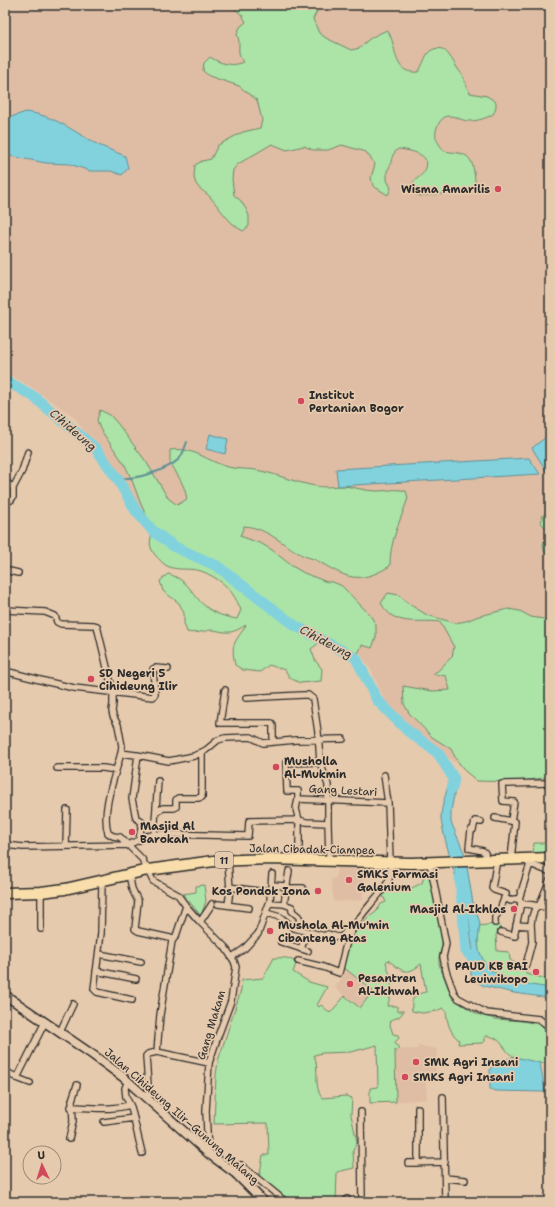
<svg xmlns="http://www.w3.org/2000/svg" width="555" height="1207" font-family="'Shantell Sans',sans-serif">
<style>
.built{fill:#dfbda4}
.green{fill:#ace3a7;stroke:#6c8769}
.water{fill:#82d2de;stroke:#5f8f96}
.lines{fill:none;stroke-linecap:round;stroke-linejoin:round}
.stream{stroke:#5f8f96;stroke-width:2}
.river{stroke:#82d2de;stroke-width:11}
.street-casing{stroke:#2b2b2b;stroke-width:8}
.secondary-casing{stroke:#2b2b2b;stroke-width:11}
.highway-casing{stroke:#2b2b2b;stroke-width:13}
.street{stroke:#e6caad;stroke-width:5.5}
.secondary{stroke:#e6caad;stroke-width:8}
.highway{stroke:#f9deab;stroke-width:10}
.poi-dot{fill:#d1495b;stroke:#e6caad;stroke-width:1.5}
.labels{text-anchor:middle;stroke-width:3.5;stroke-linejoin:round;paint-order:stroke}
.shield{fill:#e6caad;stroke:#635b52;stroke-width:1}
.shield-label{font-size:10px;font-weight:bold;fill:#2b2b2b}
.poi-label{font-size:11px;font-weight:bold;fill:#2b2b2b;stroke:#e6caad;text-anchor:start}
.street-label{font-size:11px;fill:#2b2b2b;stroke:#e6caad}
.water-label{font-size:12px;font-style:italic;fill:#343c3d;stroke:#e6caad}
</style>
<rect width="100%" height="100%" fill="#e6caad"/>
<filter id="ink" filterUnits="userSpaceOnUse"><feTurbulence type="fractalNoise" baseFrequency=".025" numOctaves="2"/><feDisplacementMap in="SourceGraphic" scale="8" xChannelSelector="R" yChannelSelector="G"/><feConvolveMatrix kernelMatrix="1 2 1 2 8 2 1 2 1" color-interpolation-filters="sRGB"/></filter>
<g filter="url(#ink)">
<path class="built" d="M5,5h545v762l-81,4 -55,-34 -29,-36 -14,-31 -15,-23 -165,-95 -50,-37 -27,-43 -41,-56 -42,-29 -26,-15z
M336,866l27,2v32l-29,2 -3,-23 5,-1z
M347,970l26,21 -13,17 -25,-20z
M417,1045l20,4 -1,32 -10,1 1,17 -31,3 -1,-53h23z"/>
<path class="green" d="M230,5h90l-7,14 6,14 7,5 25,12 9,-2c8,-10 16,-13 27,-18 11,14 4,45 31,42 5,-6 7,-17 12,-21 14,-9 20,6 26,15 2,4 7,8 8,13 2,5 3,9 6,14l17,3 9,6c0,4 0,9 -3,12 -7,5 -22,9 -30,6 -6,-2 -8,-4 -15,-4 -8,1 -14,14 -12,22 2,5 5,9 8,13 17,3 27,0 30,21 1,8 2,11 -1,18l-7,3h-15l-31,3 -8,-3 -1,-8c4,-6 14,-11 15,-17 5,-15 -19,-18 -28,-19 -10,9 -4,13 -11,22v9l4,8 -3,7 -15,-9 -2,-8 4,-14 -9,-12 -24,-7 -14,5h-15l-9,-4 -17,4 -15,-6 -34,20 -5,6 -1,9 2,16 7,6 5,8 3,7v10l-6,5c-15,-8 -22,-22 -33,-34 -5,-6 -13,-8 -15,-16 -2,-5 0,-11 0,-16l7,-4 9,-2 7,-14 25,-13 17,-4 2,-8 -5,-20 -18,-14 -30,-10 -6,-5 1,-8 6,-6c11,7 22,10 33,5 -8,-12 -1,-16 -6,-28l3,-7 6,-5 -4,-7z
M100,410l10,5 8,9 29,39 21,35 9,7 10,-6 -2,-9 -4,-9 -11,-19v-12c23,-3 34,9 55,16 11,4 24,2 36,5 18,4 36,12 55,15 9,2 18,0 28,0 11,1 21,5 33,5 12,0 17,-3 29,0l2,7c-7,21 -19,45 -18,68 -33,20 -44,11 -74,-6 -5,-2 -10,-3 -14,-5 -7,-4 -13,-8 -19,-12 -12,-8 -24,-16 -39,-17l-4,10 22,8 10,6 20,16 12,7 23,9h6l9,4 28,29 6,10v12l-4,11 -10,-3 -6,13 -15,-11 -21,-5 -9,7 4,11 7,9 -1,12 -21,2 -10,-5 -5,-8 -16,-5 -9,7 -17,-2 -8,-5c-1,-6 -3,-14 -1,-20 1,-5 9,-14 12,-20 -7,4 -13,8 -21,7 -4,0 -8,-2 -13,-2 -10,1 -14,4 -25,2l-3,-9v-10l-5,-10 -16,-12 -3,-10 8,-7c21,6 23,20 37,32 10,8 20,11 32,13l4,-9c-8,-19 -16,-28 -35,-37 -14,-7 -27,-1 -39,-7 -4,-2 -8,-7 -11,-10 -7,-8 -7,-15 -3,-25l-13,-29 -7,-19 -8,-18 -25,-36 -3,-9z
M550,509v47l-6,-5 -1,-8 6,-6 -2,-8 -6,-6 2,-8z
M388,593l11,2 10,9 18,11 28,8 11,-2 13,-5 29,-7 12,2 11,6 19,3v155l-7,3 -26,4 -40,-1 -11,-9 -10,-13 -5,-10 -19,-12 -23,-24 -5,-9 -1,-18 29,5 18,-1 -4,-14 -13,-2c8,-4 11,-11 19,-17l2,-10 -14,-25c-24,-3 -45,6 -59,-19z
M534,843h16v11h-17z
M430,872l12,69v6l-3,10v7l12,31 2,4 24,15 18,5 28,2 15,3 7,3 5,11v37l-3,-11c-10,-1 -22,-3 -32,-7 -13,-5 -11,-21 -30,-21v5l-2,2 -25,1 1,-4c-9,-7 -12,-18 -13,-29l-4,-3 -5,3 -15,2 -10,-2c-1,-12 1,-17 14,-19l-5,-28c-15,13 -20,6 -33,-4l-2,2c5,19 9,25 1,44h10v5h7l-5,6 -8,3 -1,5 3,9 5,1 1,3 -4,4 4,7 -4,1 1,52 -26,1v-15l8,-1 -1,-42 -26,7 -29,1 -8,2c6,14 -1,31 8,43l24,-2 6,2 -1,17 6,27 -4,9 1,17 -17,4 -1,30h-45l-32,-23 4,-24h6l-1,-32 -54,1 2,-49 2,-14 23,-71 1,-10 21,-2 11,-20c8,0 17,-2 22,6l-3,8 16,10 18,5 -10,18 2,2 2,-2 9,8 15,-17 15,12 13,-17 -26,-21 -5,-2 9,-31 18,-20 7,-5 5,-8 5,-2 -3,-6 5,-8c12,6 22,1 34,-5l3,-10z
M204,885l2,16 -5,15 -18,-22 13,-2v-6z
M494,924h5l1,3 -4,8 1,16 12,1 1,8c6,5 15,4 16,14l18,4h6v13l-58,-13 -15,-28 2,-24z"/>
<path class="water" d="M26,112c26,3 43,16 65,29 10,6 23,10 34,15l3,12 -6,7 -11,-4h-21l-20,-7 -24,-1 -41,-8v-36z
M210,434l18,5 -3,15 -19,-5z
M550,434v36l-3,2 -15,-24z
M529,458l11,16 -202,12 -2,-17z
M454,773l3,6 -6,32v11l14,33 8,48 7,20 -2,18 1,9 5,12 6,8 19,10 10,3 31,5v10l-36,-5 -30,-7 -7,-4 -6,-7v-14l2,-8 -6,-47c-6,-8 -26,-77 -26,-88 0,-15 8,-28 8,-42z
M515,1057l25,6 5,29 -49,-1 -6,-2v-20c7,-8 15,-10 25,-12z"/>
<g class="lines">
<path class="stream" d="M117,478c18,2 49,-7 62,-19 4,-4 6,-12 8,-17
M547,1064l3,12"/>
<path class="river" d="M5,380l28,16 63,53 21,29 19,33 17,20 22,16 42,19 77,59 62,33 21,42 31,31 30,22 16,26 -2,9
M460,878l6,73 16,17"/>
<defs>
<path id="street" d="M5,481l8,7
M5,502l6,-2 2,-3v-9l9,-17 6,-19
M5,570l13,3
M5,610l40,2 10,4 2,6 4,2 33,1 3,1 16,66v12l-1,7 1,5 5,9 4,21 -1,7c-6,23 -20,57 -13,80l5,3 7,1 22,22 11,22 25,14 8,11 14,16 25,25 9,14 2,6 -5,34 -13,35 -9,27 -3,48 2,42
M5,671l43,11 26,6 79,9 2,-3 -2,-25 2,-1 13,1
M225,690l-5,33h52l1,3v16
M246,698l57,-3h5l5,4 5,33 2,30 8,23v38
M121,753l22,3 26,5 25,-5 12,-6 12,-10 7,-2 26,-1 12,6 33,-3 47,-1
M138,755l-6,44 4,19 6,4 -3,18
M57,768h46l13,2
M384,775l4,28
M298,799v-8h-11l-1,-28 34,-1
M156,812l7,-4h11l2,-1v-7l2,-2h20l4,-1v-45
M495,818l16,3
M481,822l-6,-1 -2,9h-2l-2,18 14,3 2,2 1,7
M154,835l4,-54
M5,845l18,2 105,-2 19,-9 12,-2 89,2 1,-15 50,-1 7,2 22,1 1,37
M66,846l1,-36
M511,859l4,-37 -4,-1 3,-19 -11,-1 -1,-17 48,-1
M228,860l2,30 -2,15
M430,863l16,81 -3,13 3,14 8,22 4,5 28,15 53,6 8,6 3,4
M528,863l22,9
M129,874l3,15 6,12 -3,28 3,2 32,7 2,3
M102,881l-1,52 -7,56 3,3 35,8
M272,885l14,1
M229,887l29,4 14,-1
M286,888h17
M504,898l7,3 3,-2h5
M270,903l14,1 8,3v4l6,5 2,3 -4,9
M521,903l29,5
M218,904l31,4
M284,904l5,-33
M266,913l14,4 14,11 31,8 2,-2 14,4 6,-8 7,-3
M200,922l12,-18
M495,923v-6l4,-5 7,-18 -12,-4 -2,-2 5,-28
M516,925l15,1
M41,929v-37
M501,932l14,4
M514,936l7,-33 -2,-4 11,-35
M281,942l27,9
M301,949l6,-18
M99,954l42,8
M232,957l12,-8 14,-15 12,-33 2,-27
M298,961l25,6 16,6c3,-11 6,-29 11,-39 5,-10 13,-21 20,-29 10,-13 25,-24 20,-43l-2,-59 -90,-4 -2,10 3,11v39
M526,965l6,-23 -1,-18 1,-7 2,-6 6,-7 10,-25
M96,971l40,8
M60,1032l13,-28
M157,1052l3,-37 12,-74 4,-5 10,-30
M5,1071l12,7 28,-56
M17,1078l13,5
M128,1081l-3,7 1,9 5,10 11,46
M443,1097l2,105
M149,1100l-3,-44 2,-2 9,-2 52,11
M71,1107c21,0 39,4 59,-2
M418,1108v55
M361,1112l1,90
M104,1122l30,-4
M69,1139l4,-18 -1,-21 5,-15
M408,1163l37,-1
M235,1173l6,-8 45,37
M445,1178l20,2
M347,1202v-3"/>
<path id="secondary" d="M5,995l88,60 30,22 85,76 27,20 29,29"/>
<path id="highway" d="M5,893l36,-1 24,-3 83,-19 66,-9 55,-2 142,4 139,-5"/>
</defs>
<use href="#street" class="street-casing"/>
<use href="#secondary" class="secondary-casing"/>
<use href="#highway" class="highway-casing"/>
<use href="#street" class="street"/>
<use href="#secondary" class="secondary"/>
<use href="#highway" class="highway"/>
</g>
</g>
<g class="poi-dot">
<circle cx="498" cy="189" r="4"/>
<circle cx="301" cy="401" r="4"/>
<circle cx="91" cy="679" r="4"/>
<circle cx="276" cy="767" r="4"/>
<circle cx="132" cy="832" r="4"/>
<circle cx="349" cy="880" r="4"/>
<circle cx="318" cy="891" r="4"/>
<circle cx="514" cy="909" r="4"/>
<circle cx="270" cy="931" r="4"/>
<circle cx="536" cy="972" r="4"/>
<circle cx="350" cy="984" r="4"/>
<circle cx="416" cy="1062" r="4"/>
<circle cx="405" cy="1077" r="4"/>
</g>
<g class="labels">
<rect class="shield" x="215" y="852" width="18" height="16" rx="3"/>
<g class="shield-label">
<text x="224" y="864">11</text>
</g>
<g class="poi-label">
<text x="490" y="193" text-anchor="end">Wisma Amarilis</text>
<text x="309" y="399">Institut<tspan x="309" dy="13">Pertanian Bogor</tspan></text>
<text x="99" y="677">SD Negeri 5<tspan x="99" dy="13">Cihideung Ilir</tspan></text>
<text x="284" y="765">Musholla<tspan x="284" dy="13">Al-Mukmin</tspan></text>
<text x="140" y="830">Masjid Al<tspan x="140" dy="13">Barokah</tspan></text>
<text x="357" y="878">SMKS Farmasi<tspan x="357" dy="13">Galenium</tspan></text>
<text x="310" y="895" text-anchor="end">Kos Pondok Iona</text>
<text x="506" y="913" text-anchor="end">Masjid Al-Ikhlas</text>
<text x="278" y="929">Mushola Al-Mu'min<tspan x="278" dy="13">Cibanteng Atas</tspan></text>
<text x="528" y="970" text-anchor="end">PAUD KB BAI<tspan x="528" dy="13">Leuiwikopo</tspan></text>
<text x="358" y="982">Pesantren<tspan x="358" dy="13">Al-Ikhwah</tspan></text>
<text x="424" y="1066">SMK Agri Insani</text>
<text x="413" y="1081">SMKS Agri Insani</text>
</g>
<g class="street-label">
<text transform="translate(343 790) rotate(3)" y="4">Gang Lestari</text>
<text transform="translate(312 849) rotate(1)" y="4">Jalan Cibadak-Ciampea</text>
<text transform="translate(211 1025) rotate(-73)" y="4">Gang Makam</text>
<text transform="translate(182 1116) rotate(41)" y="4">Jalan Cihideung Ilir–Gunung Malang</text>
</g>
<g class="water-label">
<text transform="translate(73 430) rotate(41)" y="4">Cihideung</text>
<text transform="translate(326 642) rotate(28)" y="4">Cihideung</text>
</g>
</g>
<rect width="555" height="1207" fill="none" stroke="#e6caad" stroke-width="20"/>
<rect x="10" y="10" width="535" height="1187" fill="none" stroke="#2b2b2b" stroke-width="1.5" filter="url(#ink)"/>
<g transform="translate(42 1165) rotate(356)"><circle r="19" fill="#e6caad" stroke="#9b8a79"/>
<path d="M0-3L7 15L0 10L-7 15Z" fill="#d1495b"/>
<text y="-6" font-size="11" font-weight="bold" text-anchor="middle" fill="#2b2b2b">U</text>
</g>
</svg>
